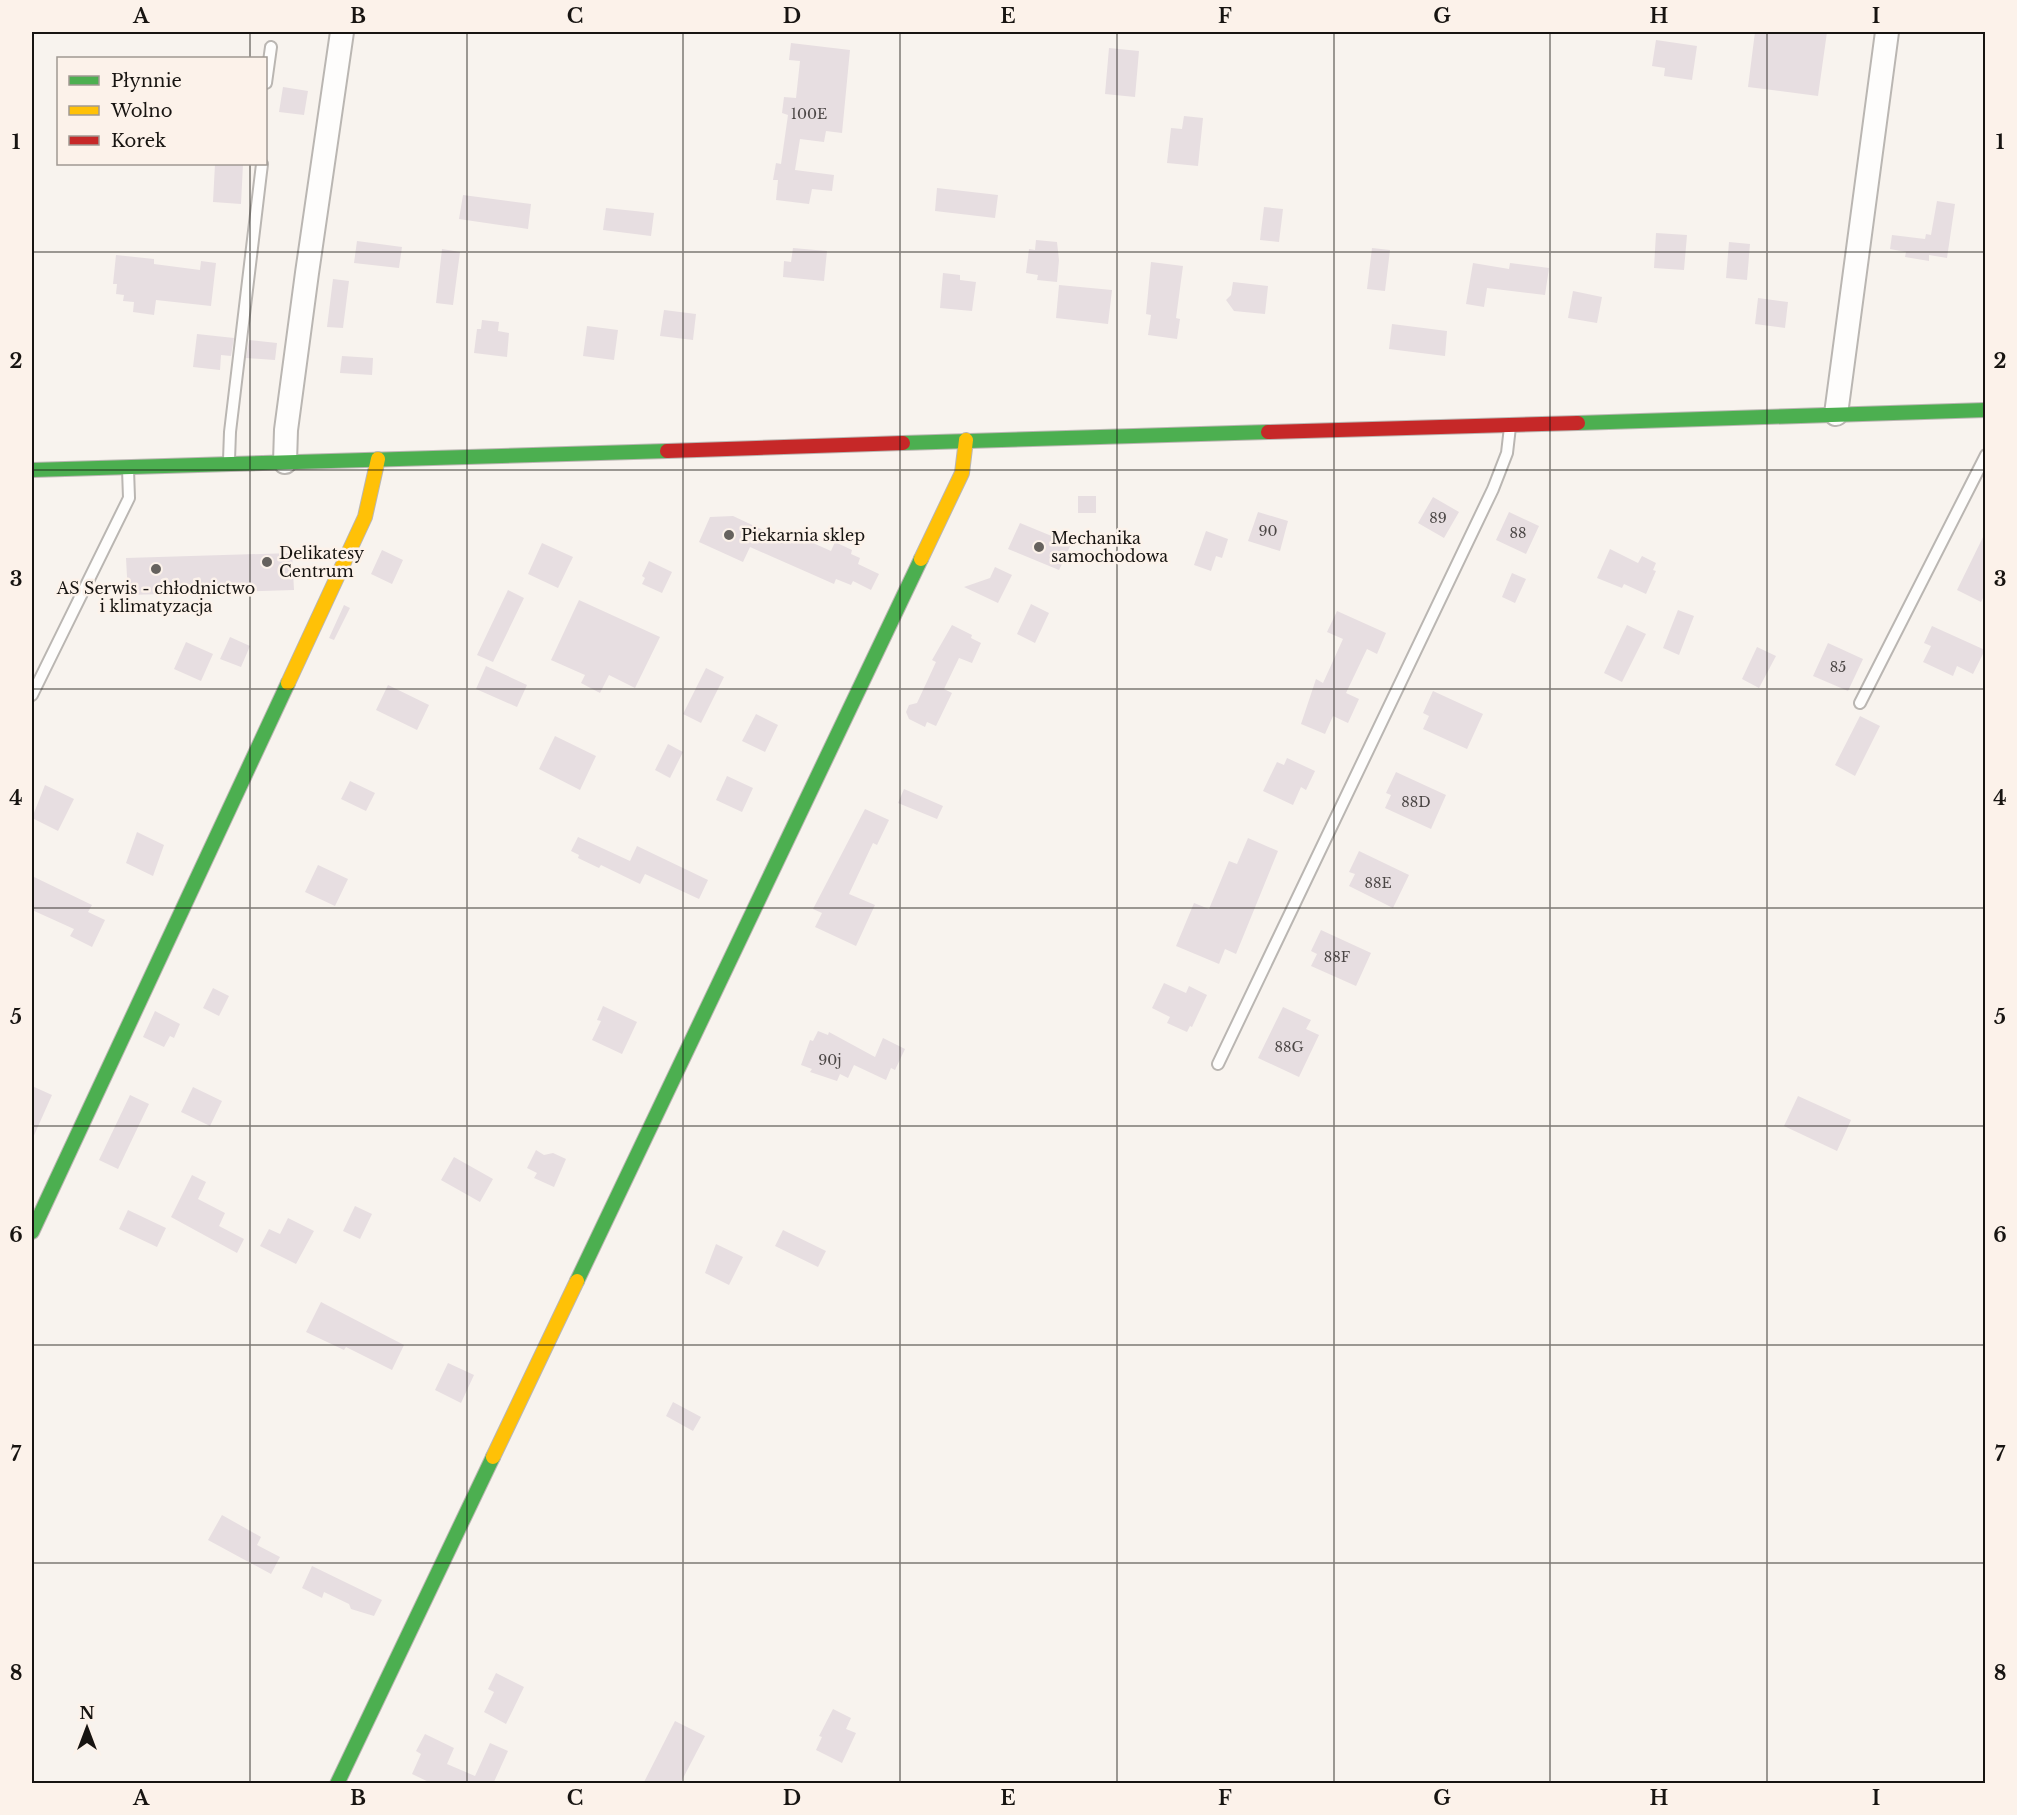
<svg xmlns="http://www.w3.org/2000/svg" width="2017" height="1815" font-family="'Libre Baskerville',serif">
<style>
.building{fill:#e7dee1}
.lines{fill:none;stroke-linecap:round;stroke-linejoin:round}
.lane-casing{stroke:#bab6b2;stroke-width:14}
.street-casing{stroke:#bab6b2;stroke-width:26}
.fast-casing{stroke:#bab6b2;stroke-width:16}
.slow-casing{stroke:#bab6b2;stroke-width:16}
.jam-casing{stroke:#bab6b2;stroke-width:16}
.lane{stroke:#fefdfc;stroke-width:10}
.street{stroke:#fefdfc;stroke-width:22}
.fast{stroke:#4caf50;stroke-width:14}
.slow{stroke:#ffc107;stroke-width:14}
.jam{stroke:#c62828;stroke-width:14}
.grid{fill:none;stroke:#171411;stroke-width:1.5;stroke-opacity:0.55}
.poi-dot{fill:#66625e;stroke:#fcf2ea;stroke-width:2}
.labels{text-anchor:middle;stroke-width:5;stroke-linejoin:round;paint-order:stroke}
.number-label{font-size:14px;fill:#4b4645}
.poi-label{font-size:16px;fill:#171411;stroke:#fcf2ea;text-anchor:start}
.neatline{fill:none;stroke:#171411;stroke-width:2}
.grid-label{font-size:20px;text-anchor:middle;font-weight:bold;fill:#171411}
</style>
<rect width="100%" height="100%" fill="#f8f3ee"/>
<path class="building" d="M1755,32h72l-9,64 -70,-9z
M1656,40l41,6 -5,34 -28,-4 1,-8 -13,-2z
M791,43l59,7 -8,83 -16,-2 -2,11 -24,-3 -5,31 39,5 -2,16 -20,-2 -3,15 -33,-4 2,-20h-5l3,-17 5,1 7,-49 -6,-2 2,-16 12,1 4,-37 -11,-1z
M1109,48l30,3 -4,46 -30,-3z
M283,87l25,4 -4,24 -25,-3z
M1184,116l19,2 -5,48 -31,-3 4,-35 11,1z
M215,164h28l-2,40 -28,-2z
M937,188l61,7 -3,23 -60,-7z
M463,195l68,9 -3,25 -69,-10z
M1937,201l18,3 -8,54 -18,-3v6l-24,-4 1,-5 -16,-3 2,-14 33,4 1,-5 5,1z
M1264,207l19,2 -4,33 -19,-2z
M606,208l48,5 -3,23 -48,-6z
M1656,233l31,2 -3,35 -30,-2z
M1036,240l21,2 2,18 -2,22 -20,-2 1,-5 -12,-2 3,-24 6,1z
M357,241l45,6 -3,21 -45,-5z
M1729,242l21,2 -3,36 -21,-2z
M793,248l34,3 -3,30 -41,-4 1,-16 7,1z
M1372,248l18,2 -5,41 -18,-2z
M442,249l18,3 -7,53 -17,-2z
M116,255l38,4v5l46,6 1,-9 15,2 -5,43 -55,-6 -2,15 -21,-3 1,-10 -11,-1 1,-6 -8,-1 1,-10h-4z
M1151,262l32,4 -7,52 4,1 -3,20 -29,-4 3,-20 -5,-1z
M1473,263l36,6 1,-6 39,5 -4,27 -58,-7 -3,19 -18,-3z
M943,273l17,2v5l16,2 -4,29 -32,-3z
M333,279l16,2 -6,47 -16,-1z
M1233,282l35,4 -3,28 -31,-3 -8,-11 5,-5z
M1059,285l53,5 -4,34 -52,-6z
M1573,291l29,6 -5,26 -29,-5z
M1758,298l30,4 -3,26 -30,-4z
M664,310l32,4 -3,26 -33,-4z
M482,320l17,2 -1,9 11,2 -2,24 -33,-4 3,-24h4z
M1392,324l55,7 -2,25 -56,-7z
M587,326l31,4 -4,30 -31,-4z
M197,334l37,4 -3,18 -10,-1 -1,15 -27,-3z
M249,340l28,3 -2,17 -29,-2z
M342,356l31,2 -1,17 -32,-2z
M1078,496h18v17h-18z
M1433,497l26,15 -15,26 -26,-15z
M1258,512l30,9 -8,30 -32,-10z
M1509,512l30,14 -13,28 -30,-14z
M733,516l47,22 4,-8 47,21 4,-9 17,8 -1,4 9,4 -2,6 21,10 -8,16 -18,-9 -2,4 -15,-6 -2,5 -84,-37 -7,15 -44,-20 11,-25z
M1020,523l51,21 -4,9 4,7 -8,2 -4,8 -51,-21z
M1206,531l22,8 -6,19 -6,-2 -5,15 -17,-6z
M1986,531v61l-5,10 -24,-12z
M542,543l31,14 -15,31 -30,-14z
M1610,549l28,14 4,-7 14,7 -3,7 3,1 -10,23 -22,-10 -2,4 -25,-10z
M382,550l21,10 -11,24 -21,-10z
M292,553l2,37 -166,5 -2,-37z
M649,561l23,11 -10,21 -20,-9 3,-6 -3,-2z
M995,567l17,8 -14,28 -34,-16 26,-9z
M1512,573l14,6 -11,24 -13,-6z
M508,590l16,8 -31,64 -16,-7z
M579,600l81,37 -25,51 -26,-13 -9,18 -19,-10 4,-8 -34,-15z
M1031,604l18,9 -14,30 -18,-9z
M344,605l6,3 -16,32 -5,-2z
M1678,610l16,6 -15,39 -16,-7z
M1337,611l49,22 -9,21 -10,-5 -21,44 13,6 -11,24 -15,-7 -8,18 -24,-10 15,-45 7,4 20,-44 -16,-7z
M952,625l20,10 -1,3 10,5 -9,20 -13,-5 -15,31 8,4 -16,33 -9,-4 -2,5 -16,-8 -3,-7 3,-7 8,-2 19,-41 -4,-2z
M1627,625l19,9 -24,48 -18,-9z
M1932,626l53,24 -12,24 -16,-8 -4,10 -30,-14 8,-16 -7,-3z
M230,637l20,9 -9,21 -21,-8z
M186,642l27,12 -12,27 -27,-12z
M1828,643l35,16 -15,32 -35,-15z
M1757,647l19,9 -17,32 -17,-9z
M486,666l41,19 -10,22 -41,-18z
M706,668l18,9 -23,46 -18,-9z
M388,685l41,20 -12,25 -41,-20z
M1433,691l50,23 -16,35 -44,-20 6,-13 -6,-3z
M756,714l22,11 -13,27 -23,-11z
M1860,716l20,10 -25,50 -20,-11z
M555,736l41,20 -16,34 -41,-21z
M668,744l15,8 -13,26 -15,-8z
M1287,758l28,13 -9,19 -5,-3 -8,18 -30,-14 14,-29 7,3z
M1396,772l50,23 -15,34 -46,-21 6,-13 -5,-2z
M727,776l26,12 -11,24 -26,-12z
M350,781l25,12 -9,18 -25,-12z
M45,785l29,14 -16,32 -26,-13z
M904,789l39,17 -6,13 -39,-16z
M865,809l24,11 -12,25 -4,-2 -24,51 26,11 -19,41 -41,-19 7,-14 -9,-4z
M137,832l27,13 -11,31 -27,-13z
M578,837l52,24 7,-15 71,34 -9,19 -54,-25 -5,10 -39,-19 -2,3 -21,-10 1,-3 -8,-4z
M1248,838l30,13 -42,103 -11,-5 -6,15 -43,-18 18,-43 15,6 20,-48 8,3z
M1359,851l50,24 -16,33 -44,-22 6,-12 -6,-2z
M318,865l30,14 -13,27 -30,-14z
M32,876l60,29 -4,7 17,8 -13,27 -22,-11 4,-7 -42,-19z
M1321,930l50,23 -15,33 -45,-20 6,-12 -6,-3z
M1164,983l22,10 3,-7 18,9 -15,32 -2,-1 -3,6 -20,-9 3,-6 -18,-9z
M213,988l16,8 -10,20 -16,-8z
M603,1006l34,16 -15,32 -30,-14 9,-19 -4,-1z
M1283,1007l28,13 -5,9 13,6 -20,42 -41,-19z
M155,1011l25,13 -6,14 -4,-2 -6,11 -21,-10z
M818,1031l10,4 1,-3 46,25 8,-19 22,11 -10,21 -4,-2 -5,12 -32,-15 -6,13 -8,-4 -3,7 -27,-9 2,-3 -11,-4 9,-25 3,1z
M32,1086l20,9 -20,45z
M193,1087l29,14 -12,25 -29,-14z
M130,1095l19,9 -31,65 -19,-9z
M1798,1096l53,24 -14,31 -53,-25z
M536,1150l8,5 9,-2 13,6 -12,28 -20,-9 3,-5 -10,-5z
M454,1157l39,22 -13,23 -39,-22z
M192,1175l14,7 -8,17 27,14 -6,13 25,13 -7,14 -66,-36z
M355,1206l17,8 -12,25 -17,-8z
M128,1210l38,18 -9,19 -38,-18z
M288,1218l26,13 -18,33 -36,-18 9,-17 11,5z
M783,1230l43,21 -8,16 -43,-21z
M716,1244l27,13 -14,28 -24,-12z
M321,1302l83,43 -12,25 -46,-23 -2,3 -38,-18z
M448,1363l26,12 -13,28 -26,-13z
M673,1402l28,15 -8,14 -27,-15z
M222,1515l39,22 -4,8 23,12 -9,17 -63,-34z
M312,1566l70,34 -8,16 -23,-7 -2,-5 -25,-12 -2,6 -20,-10z
M496,1673l28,14 -18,37 -22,-12 10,-20 -6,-3z
M833,1709l18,9 -5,11 10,4 -14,30 -26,-13 6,-13 -3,-1z
M675,1721l30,15 -25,48h-37z
M425,1734l29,14 -7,16 28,12 15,-33 18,8 -15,33h-60l-21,-10 9,-20 -5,-3z"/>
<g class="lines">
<defs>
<path id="lane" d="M266,83l5,-36
M229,460l1,-28 32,-268
M32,695l97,-197 -1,-29
M1860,703l126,-248
M1218,1064l275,-575 14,-36 3,-26"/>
<path id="street" d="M1836,414l51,-382
M285,462l1,-32 21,-157 35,-241"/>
<path id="fast" d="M1578,423l408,-13
M903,443l365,-11
M32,470l635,-19
M32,1232l256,-549
M577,1281l344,-722
M337,1784l156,-327"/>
<path id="slow" d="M921,559l41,-86 4,-33
M288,683l77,-166 13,-58
M493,1457l84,-176"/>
<path id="jam" d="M1268,432l310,-9
M667,451l236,-8"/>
</defs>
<use href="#lane" class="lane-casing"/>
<use href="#street" class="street-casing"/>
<use href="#fast" class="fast-casing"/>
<use href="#slow" class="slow-casing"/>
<use href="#jam" class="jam-casing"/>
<use href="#lane" class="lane"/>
<use href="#street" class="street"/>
<use href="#fast" class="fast"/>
<use href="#slow" class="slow"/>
<use href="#jam" class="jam"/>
</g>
<path class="grid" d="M250,32v26M467,32v1752M683,32v1752M900,32v1752M1117,32v1752M1334,32v1752M1550,32v1752M1767,32v1752M250,164v1620M32,252h1954M32,470h1954M32,689h1954M32,908h1954M32,1126h1954M32,1345h1954M32,1563h1954"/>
<g class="poi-dot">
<circle cx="729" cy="535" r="6"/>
<circle cx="1039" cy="547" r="6"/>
<circle cx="267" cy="562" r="6"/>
<circle cx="156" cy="569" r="6"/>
</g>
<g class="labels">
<g class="number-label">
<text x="809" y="119">100E</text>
<text x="1438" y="523">89</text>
<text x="1268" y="536">90</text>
<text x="1518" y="538">88</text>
<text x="1838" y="672">85</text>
<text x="1416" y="807">88D</text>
<text x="1378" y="888">88E</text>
<text x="1337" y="962">88F</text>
<text x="1289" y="1052">88G</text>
<text x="830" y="1065">90j</text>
</g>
<g class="poi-label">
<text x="741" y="541">Piekarnia sklep</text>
<text x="1051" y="544">Mechanika<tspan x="1051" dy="18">samochodowa</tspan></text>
<text x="279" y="559">Delikatesy<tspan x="279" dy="18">Centrum</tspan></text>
<text x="156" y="594" text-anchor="middle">AS Serwis - chłodnictwo<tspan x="156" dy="18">i klimatyzacja</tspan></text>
</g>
</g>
<rect width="2017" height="1815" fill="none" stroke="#fcf2ea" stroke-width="66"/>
<rect x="57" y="57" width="210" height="108" fill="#fcf2ea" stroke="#a09993" stroke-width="1.5"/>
<rect x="69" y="76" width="30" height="9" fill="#4caf50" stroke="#a09993" stroke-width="1.5"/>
<text x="111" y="87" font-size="18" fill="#171411">Płynnie</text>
<rect x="69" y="106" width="30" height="9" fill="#ffc107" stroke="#a09993" stroke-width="1.5"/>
<text x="111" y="117" font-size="18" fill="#171411">Wolno</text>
<rect x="69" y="136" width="30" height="9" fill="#c62828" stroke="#a09993" stroke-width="1.5"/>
<text x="111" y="147" font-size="18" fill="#171411">Korek</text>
<g transform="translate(87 1728)" stroke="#fcf2ea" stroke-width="4.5" paint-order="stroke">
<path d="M0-4.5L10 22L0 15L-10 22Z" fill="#171411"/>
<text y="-9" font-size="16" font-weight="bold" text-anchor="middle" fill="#171411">N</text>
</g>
<rect x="33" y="33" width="1951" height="1749" class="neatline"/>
<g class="grid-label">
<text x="141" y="23">A</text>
<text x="358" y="23">B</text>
<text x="575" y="23">C</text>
<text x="792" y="23">D</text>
<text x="1008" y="23">E</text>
<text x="1225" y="23">F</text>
<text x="1442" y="23">G</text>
<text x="1659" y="23">H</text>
<text x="1876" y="23">I</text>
<text x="16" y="149">1</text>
<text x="2000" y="149">1</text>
<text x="16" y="368">2</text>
<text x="2000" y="368">2</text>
<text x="16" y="586">3</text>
<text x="2000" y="586">3</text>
<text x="16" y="805">4</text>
<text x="2000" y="805">4</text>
<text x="16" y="1024">5</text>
<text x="2000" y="1024">5</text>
<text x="16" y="1242">6</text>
<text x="2000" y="1242">6</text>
<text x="16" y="1461">7</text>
<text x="2000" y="1461">7</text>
<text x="16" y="1680">8</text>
<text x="2000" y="1680">8</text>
<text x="141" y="1805">A</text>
<text x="358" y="1805">B</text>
<text x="575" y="1805">C</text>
<text x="792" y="1805">D</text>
<text x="1008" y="1805">E</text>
<text x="1225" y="1805">F</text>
<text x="1442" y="1805">G</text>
<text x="1659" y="1805">H</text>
<text x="1876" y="1805">I</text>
</g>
</svg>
